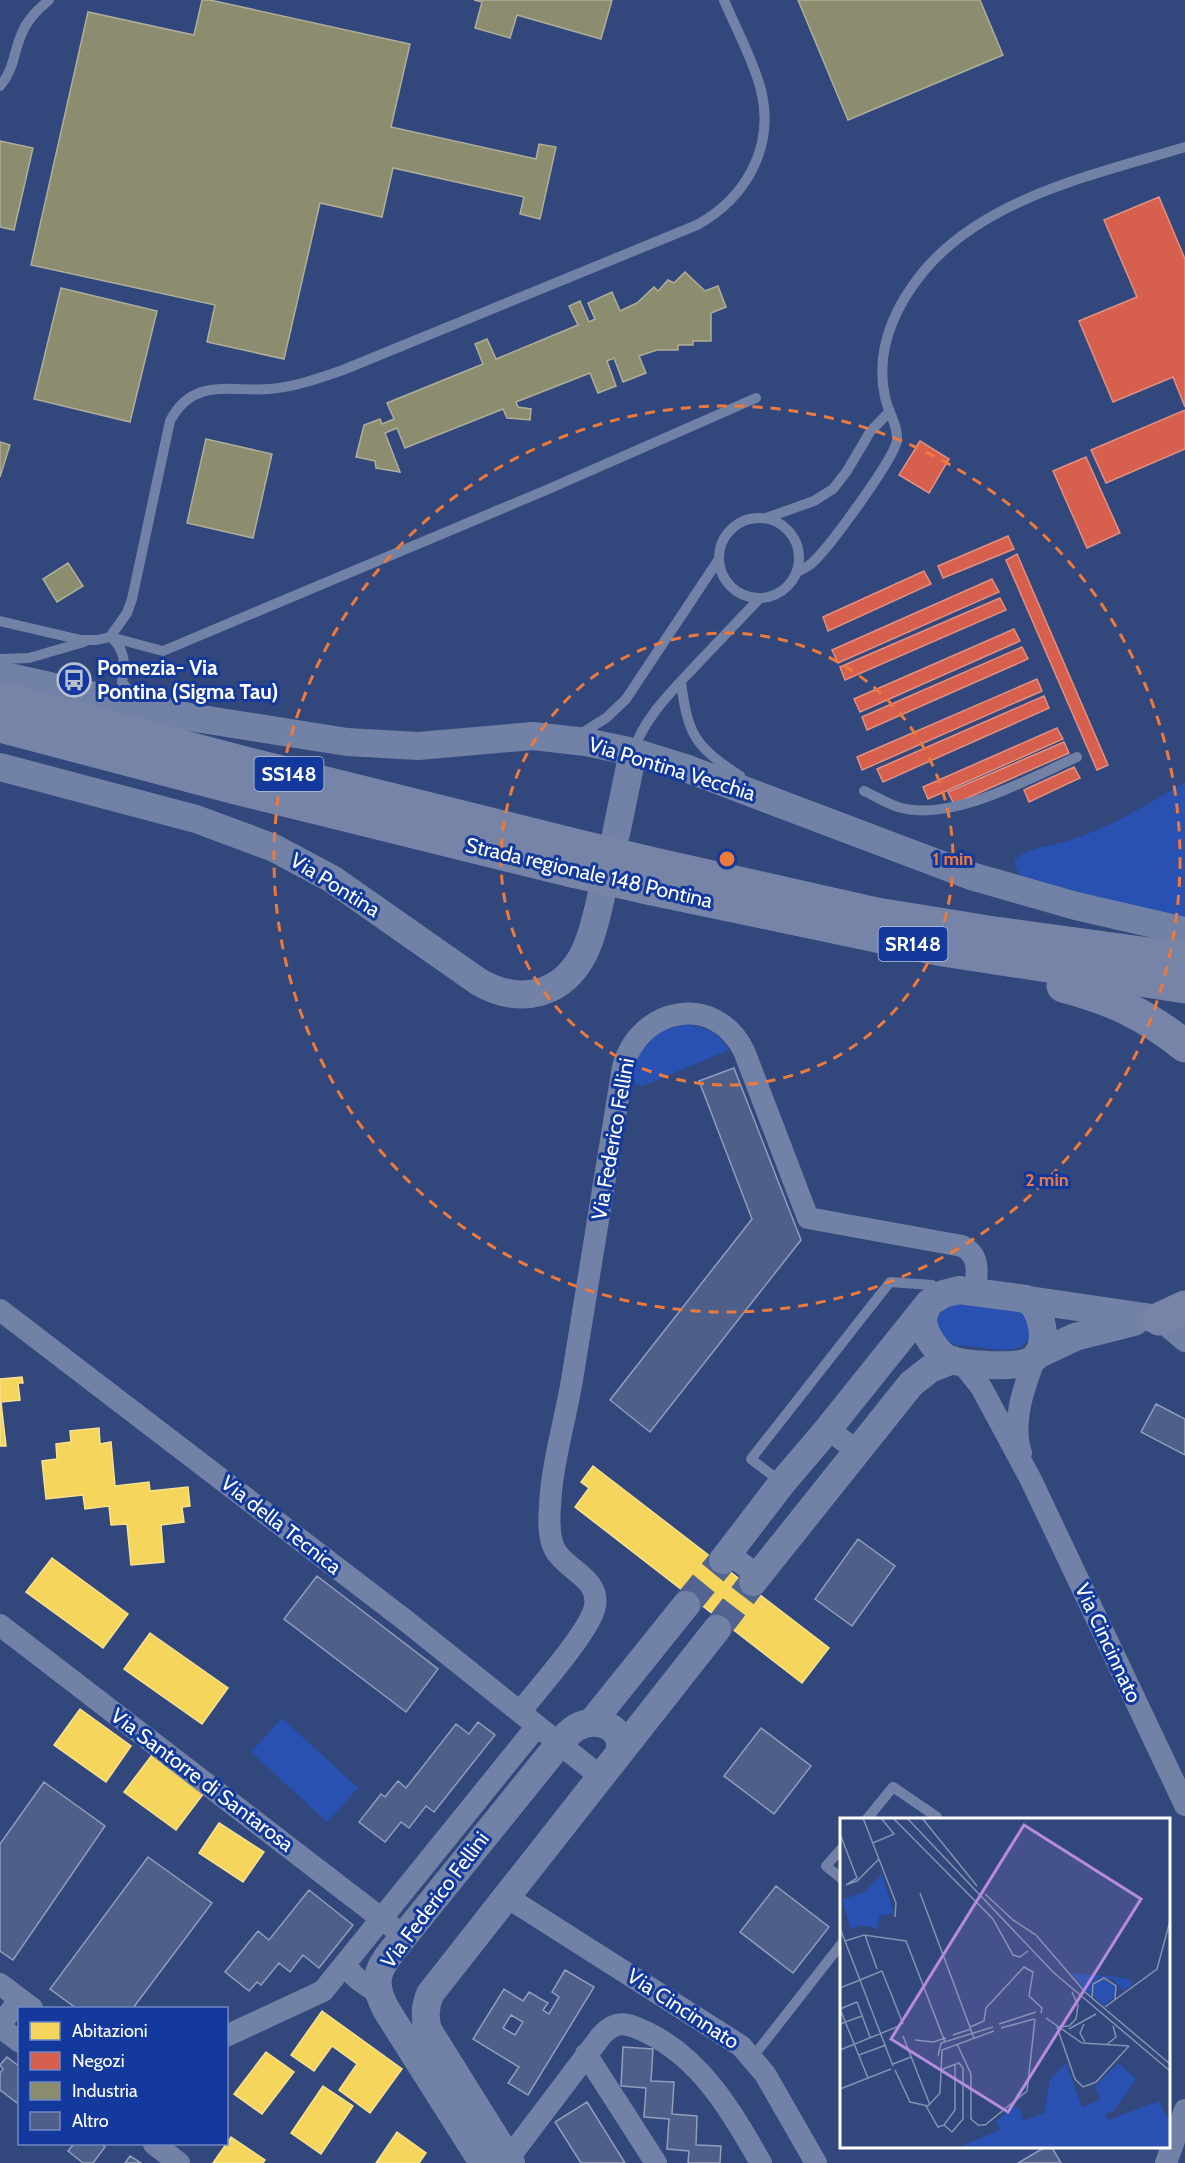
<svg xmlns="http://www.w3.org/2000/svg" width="1185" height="2163" font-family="Cabin,sans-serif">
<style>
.green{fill:#2851b2}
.homes{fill:#f6d55c;stroke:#f9e28d;stroke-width:1.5}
.shops{fill:#d6604d;stroke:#e29082;stroke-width:1.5}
.industry{fill:#8c8c6e;stroke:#aeae9a;stroke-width:1.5}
.building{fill:#4e5f8a;stroke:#919dbb;stroke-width:1.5;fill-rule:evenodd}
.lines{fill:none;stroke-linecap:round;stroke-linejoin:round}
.tertiary-tunnel{stroke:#516390;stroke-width:28;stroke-dasharray:28 14;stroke-linecap:butt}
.service{stroke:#7281a6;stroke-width:10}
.minor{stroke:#7281a6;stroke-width:22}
.tertiary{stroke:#7281a6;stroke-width:28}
.trunk{stroke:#7684a8;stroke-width:33}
.trunk-bridge{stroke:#7684a8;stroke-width:33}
.ring{fill:none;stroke:#ed7a3d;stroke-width:3;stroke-dasharray:10 8}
.labels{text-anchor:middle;stroke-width:6;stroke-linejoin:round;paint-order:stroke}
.shield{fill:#13399c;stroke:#b8c4e1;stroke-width:1.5}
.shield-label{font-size:20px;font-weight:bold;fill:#fff}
.poi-label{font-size:21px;font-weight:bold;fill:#fff;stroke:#13399c;text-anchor:start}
.street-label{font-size:21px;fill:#fff;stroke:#13399c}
.inset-road{fill:none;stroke:#8491b0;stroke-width:1.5}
.view{fill:#b68bdc;fill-opacity:0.15;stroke:#b68bdc;stroke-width:3}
.inset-edge{fill:none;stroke:#fff;stroke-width:3}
.centre{fill:#ed7a3d;stroke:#13399c;stroke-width:3}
.ring-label{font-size:18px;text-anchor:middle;font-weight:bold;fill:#ed7a3d;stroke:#13399c;stroke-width:6;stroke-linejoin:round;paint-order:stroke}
</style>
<rect width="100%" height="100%" fill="#32477c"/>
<path class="green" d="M1185,782v138l-54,-12 -110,-32 -6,-9v-7c8,-11 39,-15 52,-19 43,-13 80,-36 118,-59z
M687,1024c19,4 32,8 42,26l-87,36 -6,-1c-9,-22 10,-46 28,-55 7,-4 16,-4 23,-6z
M956,1304l70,6 4,28 -10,10 -17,2 -47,-5 -15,-7 -5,-20 10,-10z
M282,1718l76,70 -31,34 -76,-70z"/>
<path class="homes" d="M22,1377l1,6h-5l2,17 -19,2 5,44h-6v-67z
M99,1428l1,16 11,-2 4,44 34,-4 1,9 38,-4 2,19 -8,1 2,15 -23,3 3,37 -33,3 -4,-41 -16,1 -2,-19 -24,3 -2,-14 -37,4 -4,-38 15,-2 -1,-15 15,-2 -1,-11z
M593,1466l236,182 -27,35 -227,-176 14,-19 -8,-6z
M52,1558l76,56 -25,34 -77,-56z
M150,1633l78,55 -26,36 -78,-55z
M80,1709l51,37 -25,36 -52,-37z
M152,1755l52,38 -28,37 -52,-38z
M219,1823l45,29 -21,30 -44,-29z
M322,2011l80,58 -32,44 -31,-23 18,-26 -25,-18 -18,25 -23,-16z
M266,2052l28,20 -32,42 -28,-20z
M323,2086l30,20 -32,48 -30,-21z
M397,2132l29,21 -7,10h-43z
M231,2137l34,23 -2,3h-50z"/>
<path class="shops" d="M1159,197l26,62v148l-12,-30 -60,25 -34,-81 58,-24 -33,-77z
M1185,410v39l-79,34 -15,-33z
M920,441l29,18 -20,34 -30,-18z
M1086,457l34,76 -33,15 -34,-77z
M1008,536l6,13 -71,29 -5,-12z
M1017,554l91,211 -11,5 -91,-210z
M924,571l7,13 -103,47 -5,-14z
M992,579l7,13 -161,71 -6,-13z
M1000,598l6,12 -161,70 -5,-13z
M1014,629l6,12 -160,71 -6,-13z
M1022,647l6,12 -161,71 -5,-13z
M1037,679l5,12 -180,79 -5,-13z
M1044,696l5,12 -166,74 -6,-13z
M1057,728l6,11 -135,60 -5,-12z
M1064,742l5,11 -115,51 -6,-12z
M1074,767l6,11 -51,24 -5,-12z"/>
<path class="industry" d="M202,0h8l200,44 -19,83 145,32 3,-15 17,3 -16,72 -20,-5 4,-17 -131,-29 -11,49 -62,-14 -36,156 -77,-17 8,-37 -184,-40 57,-253 106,23z
M474,0h138l-11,39 -84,-24 -7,23 -35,-10 7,-26z
M798,0h182l23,55 -155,65z
M0,141l33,7 -19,82 -14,-3z
M685,272l20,19 13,-5 8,21 -15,6v28h-18v4h-15v5h-21l-18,6 7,17 -23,9 -9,-24 -7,3 9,25 -18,7 -8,-20 -74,29 2,5 13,2 -1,11 -23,-2 -4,-9 -98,39 -8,-20 -12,5 15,39 -24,-4 -1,-7 -19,-4 8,-32 16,-6 2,5 12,-5 -7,-16 96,-39 -8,-20 12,-5 9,20 82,-34 -9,-19 11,-5 9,21 6,-3 -7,-16 24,-11 8,19 17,-8 17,-16 4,4 10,-11 6,3z
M61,288l96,23 -27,111 -96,-23z
M206,439l66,15 -19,84 -66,-15z
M0,442l10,3 -10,32z
M68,563l15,23 -26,16 -14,-23z"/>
<path class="building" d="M734,1068l67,172 -151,192 -40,-32 142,-181 -53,-138z
M1156,1404l29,15v36l-44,-23z
M858,1539l37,27 -43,60 -37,-27z
M317,1576l121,93 -32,43 -122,-93z
M478,1722l17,13 -61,77 -8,-6 -17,22 -8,-6 -16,20 -26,-20 22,-28 4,3 13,-16 8,7 50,-64 13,10z
M761,1728l50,38 -37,48 -50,-38z
M44,1782l61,44 -92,134 -13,-9v-107z
M148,1857l64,46 -79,105h-57l-26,-19z
M776,1886l53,41 -36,46 -53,-41z
M309,1890l44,35 -34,43 -16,-13 -13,17 -11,-9 -18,22 -4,-3 -8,9 -24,-19 33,-41 11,9z
M565,1970l29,17 -66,108 -20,-12 11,-16 -46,-28 31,-50 19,12 6,-9 19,11 -5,7 6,4 10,-17 -7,-5zM511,2015l12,7 -8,13 -12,-7z
M623,2047l30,2 -2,32 23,1 -2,32 25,2 -1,29 25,1 -1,17h-32l1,-12 -22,-2 2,-30 -25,-2 2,-29 -25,-2z
M7,2057l13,10v38l-20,-15v-17l3,-4 -3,-4z
M587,2102l38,61h-44l-26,-41z
M74,2144h27l4,3 -12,16h-10l-15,-12z
M1047,2146h4l10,17h-43z
M130,2156l11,7h-16z"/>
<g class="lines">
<path class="tertiary-tunnel" d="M686,1605l37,-45
M717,1629l36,-47"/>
<path class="service" d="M0,86c15,-18 13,-33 22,-53 5,-13 16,-24 27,-33
M719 558a40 40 0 1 1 80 0a40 40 0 1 1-80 0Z
M766,518l48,-17 19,-12 14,-18 23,-39 18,-19
M797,572c5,-3 11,-5 15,-9 16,-14 83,-105 85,-123 1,-15 -9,-28 -12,-43 -10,-46 9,-89 38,-125 62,-75 174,-98 262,-125
M0,621l81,19h16l13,-3 53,14 388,-163 205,-90
M110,637l17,-24 5,-14 38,-178c23,-44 59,-29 100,-32 25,-2 49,-11 73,-19l354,-145c49,-27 78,-78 64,-135 -8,-31 -25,-61 -37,-90
M111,637c15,14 14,26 11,45l13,17
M0,659l29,-1 55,-16
M681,682c7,54 14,64 59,94
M579,735l27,-17 20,-19 93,-140
M633,752c11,-35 41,-63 66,-90 20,-21 41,-43 61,-64
M864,791c11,5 22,12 34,16 53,16 130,-28 179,-50
M781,1482l-30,-23 139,-177 42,3 8,7
M866,1820l27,-33 44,30
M842,1848l-16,18 16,13
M752,2058l90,-115"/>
<path class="minor" d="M0,1310l405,310 196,157
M1159,1319l26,22
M961,1362l20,25 50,93 154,325
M828,1429l29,22
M1021,1453c-10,-31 3,-66 14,-95
M728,1553l30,23
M0,1625l404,311
M520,1712c17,-22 71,-82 75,-106 5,-28 -29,-36 -40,-56 -7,-13 -6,-31 -5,-45 2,-41 15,-84 22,-125 17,-104 34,-208 51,-313 16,-60 92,-75 121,-16l64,167 154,28c19,10 15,27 13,45
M507,1897l234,149 24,28 51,89
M346,1963c4,14 21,22 32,30
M0,1984l20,15
M0,2025l20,-26 12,9
M0,2027l20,15
M226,2036l97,-45 214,-265
M586,2054l70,109
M154,2144l25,19
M502,2163l6,-4 93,-123c15,-17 27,-13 45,-4 55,26 86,80 115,131
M1166,2163l19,-53"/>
<path class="tertiary" d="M0,675l189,42 158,25 71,4 115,-10 53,6 47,10 55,17 283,107 105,30 109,25
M0,767l196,52 78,29 58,31 147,103c42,24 85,13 106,-31 8,-17 12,-36 16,-54
M616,834l17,-82
M1029,1300l130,19 23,1
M1037,1355l38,-18 59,-15
M723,1560l59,-77 46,-54 101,-126 14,-9 16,-4 67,9c10,6 14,16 16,27 2,12 1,27 -10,34 -15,9 -68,5 -83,-1 -12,-5 -25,-26 -26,-38 0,-7 3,-12 6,-18
M753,1582l158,-198 19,-15 23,-9
M592,1722l94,-117
M483,2163l-96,-152c-20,-35 -5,-47 17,-75l155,-192c5,-6 11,-13 18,-17 20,-11 49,0 42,25
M511,2163l-83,-133c-4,-13 -3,-24 2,-36l287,-365"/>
<path class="trunk" d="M0,698l241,64 338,84
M0,726l232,61 340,84
M646,862l231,52 111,18 197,27
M643,887l300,63 242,37
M1063,986c49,13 82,28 122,60
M1159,1319l26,-12"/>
<path class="trunk-bridge" d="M579,846l67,16
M572,871l71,16"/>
</g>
<g class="ring">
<circle cx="727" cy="859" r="226"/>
<circle cx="727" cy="859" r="453"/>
</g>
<defs>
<symbol id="bus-ring" viewBox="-11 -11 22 22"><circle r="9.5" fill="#13399c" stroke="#b7bfd1" stroke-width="1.5"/><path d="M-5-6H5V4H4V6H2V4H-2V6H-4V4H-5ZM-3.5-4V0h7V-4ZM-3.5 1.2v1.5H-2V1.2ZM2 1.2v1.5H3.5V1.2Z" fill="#b7bfd1"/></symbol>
</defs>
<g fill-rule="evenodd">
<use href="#bus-ring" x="55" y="661" width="38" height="38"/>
</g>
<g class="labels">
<g class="shield">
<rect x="254.5" y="757" width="69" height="34" rx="4.5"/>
<rect x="878.5" y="927" width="69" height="34" rx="4.5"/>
</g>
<g class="shield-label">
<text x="289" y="781">SS148</text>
<text x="913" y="951">SR148</text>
</g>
<g class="poi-label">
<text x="97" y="675">Pomezia- Via<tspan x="97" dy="24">Pontina (Sigma Tau)</tspan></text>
</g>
<g class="street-label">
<text transform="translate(672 769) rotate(17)" y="7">Via Pontina Vecchia</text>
<text transform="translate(589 873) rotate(13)" y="7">Strada regionale 148 Pontina</text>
<text transform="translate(335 885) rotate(32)" y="7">Via Pontina</text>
<text transform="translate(613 1139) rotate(-80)" y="7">Via Federico Fellini</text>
<text transform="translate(281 1525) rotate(38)" y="7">Via della Tecnica</text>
<text transform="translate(1108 1643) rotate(65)" y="7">Via Cincinnato</text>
<text transform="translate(202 1780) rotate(37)" y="7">Via Santorre di Santarosa</text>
<text transform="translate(435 1900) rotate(-53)" y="7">Via Federico Fellini</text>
<text transform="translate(683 2009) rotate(33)" y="7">Via Cincinnato</text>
</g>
</g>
<g transform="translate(840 1818)">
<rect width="330" height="330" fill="#32477c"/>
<path d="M42,56l12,40 -15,2 -1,13 -16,-4 -11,4 -9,-29 24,-9zM231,155l47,4 12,3 3,4 -9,7 -12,-12 -11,-2 -8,6 -3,12zM263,161l13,8 -1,9 -11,10 -11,-11v-9zM226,245l16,44 18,-7 -5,-14 23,-23 18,16 -22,32 -9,3 3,6 51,-19 11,21v26h-213l43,-18 -4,-9 18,-14 6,2 3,12 21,-8 6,-33z" fill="#2851b2"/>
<path class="inset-road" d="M23,0l33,85 -1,14M53,0l100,101 20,36 7,2 8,-6M67,0l146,154 117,99M82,0l55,68M0,16l17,44M33,25l21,-9 -13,-16M17,60l-11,7 11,-4 22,-22M80,75l54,145M145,76l28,26 23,15 49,57 85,72M0,110l53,138M25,117l12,34M5,123l19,-6 42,6 39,101M42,153l21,53M0,170l42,-17M252,179l1,-13 11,-6 12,8 -1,13M265,189l52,-38 13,-48M0,191l28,69M0,191l17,-7 13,35M206,200l36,25 47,3M0,206l22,-8M159,206l37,-12M244,206l-4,9 5,9M130,209l14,-6 2,-13 38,-41 9,5 -4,24 13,12 -1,5M217,209l18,52 8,8 13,-5 33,-36M217,209l12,-1 7,-7 2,-14 -6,-13M161,210l33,-9M229,211l27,-15M113,217l18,-6M63,218l27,69M75,222l18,2 13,-4M117,226l14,30v45l7,6h7l42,-34 8,-72M266,227l10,-8 -3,-11M0,232l59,-24M19,237l27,-10M98,238l3,-13 52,-16M53,246l18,-7M55,252l15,32 18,4 12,-13 2,-43 52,-19M0,271l51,-20M86,288l12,21 6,-2 8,7 11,-13v-51l-4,-5 -19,7M104,307l11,-15v-45"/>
<path class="view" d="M184,7l117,74 -133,213 -117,-73z"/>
<rect width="330" height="330" class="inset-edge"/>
</g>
<circle cx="727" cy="859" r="9" class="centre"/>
<g class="ring-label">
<text x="953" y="865">1 min</text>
<text x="1047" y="1186">2 min</text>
</g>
<rect x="18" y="2007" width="210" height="138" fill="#13399c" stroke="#7188c4" stroke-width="1.5"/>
<rect x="30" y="2022" width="30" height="18" fill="#f6d55c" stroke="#7188c4" stroke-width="1.5"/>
<text x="72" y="2037" font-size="18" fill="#ffffff">Abitazioni</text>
<rect x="30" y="2052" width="30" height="18" fill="#d6604d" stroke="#7188c4" stroke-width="1.5"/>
<text x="72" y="2067" font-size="18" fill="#ffffff">Negozi</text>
<rect x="30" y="2082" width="30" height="18" fill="#8c8c6e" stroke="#7188c4" stroke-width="1.5"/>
<text x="72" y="2097" font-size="18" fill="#ffffff">Industria</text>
<rect x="30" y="2112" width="30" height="18" fill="#4e5f8a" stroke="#7188c4" stroke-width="1.5"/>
<text x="72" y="2127" font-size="18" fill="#ffffff">Altro</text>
</svg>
